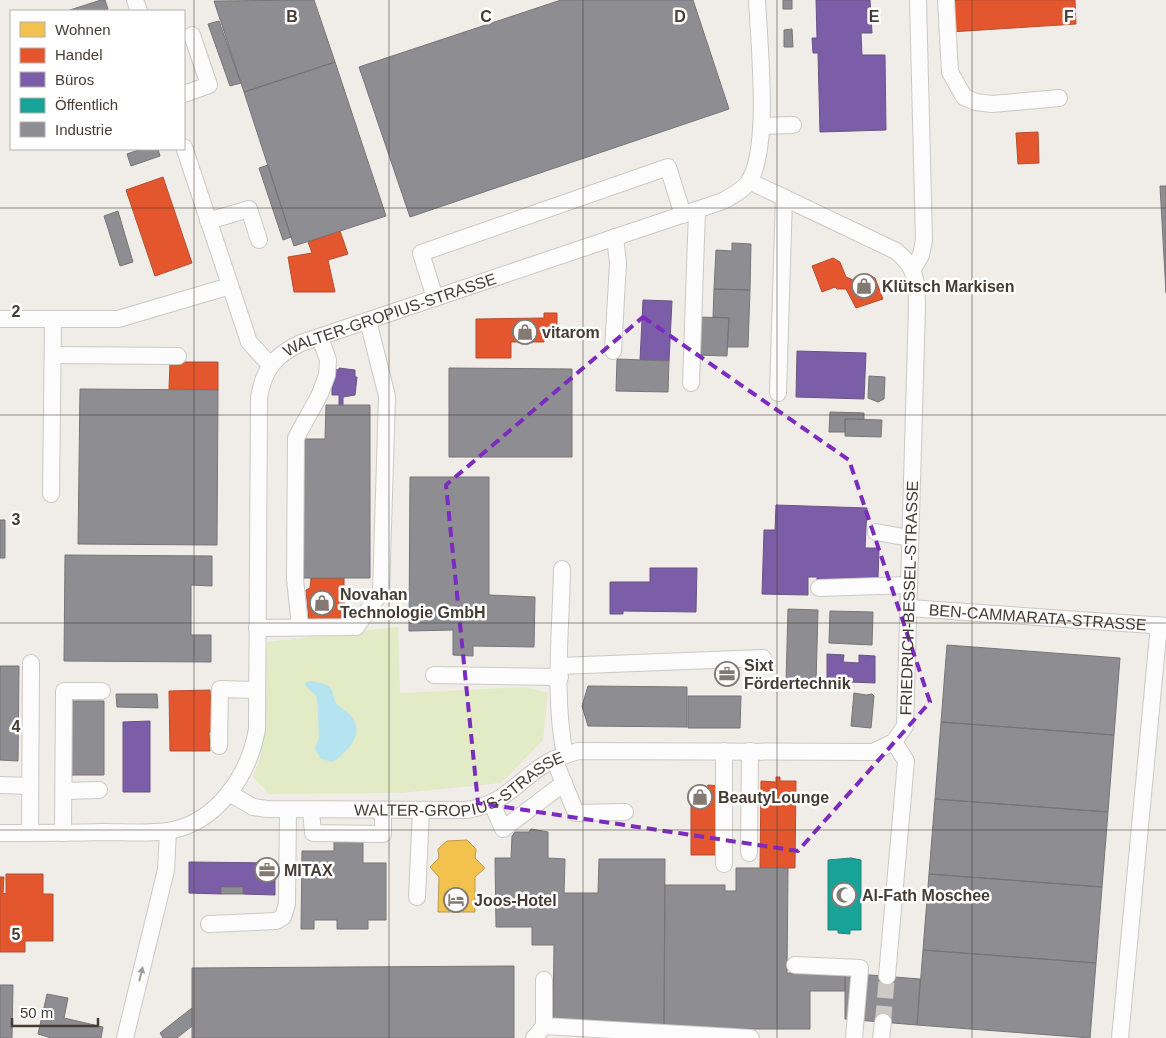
<svg xmlns="http://www.w3.org/2000/svg" width="1166" height="1038" font-family="Arial,sans-serif">
<style>
.green{fill:#e3ebc6}
.water{fill:#b5e4f0}
.homes{fill:#f2c14e;stroke:#be9946}
.shops{fill:#e4572e;stroke:#b54f30}
.offices{fill:#7b5ea7;stroke:#6b5484}
.public{fill:#17a398;stroke:#25847a}
.industry{fill:#8d8d92;stroke:#787576}
.lines{fill:none;stroke-linecap:round;stroke-linejoin:round}
.minor-tunnel{stroke:#cec9c4;stroke-width:16;stroke-dasharray:16 8;stroke-linecap:butt}
.minor-casing{stroke:#ccc8c4;stroke-width:18}
.minor{stroke:#fdfcfc;stroke-width:16}
.oneway{fill:#a29c98}
.marked{fill:none;stroke:#7b2cbf;stroke-width:4;stroke-dasharray:10 6;stroke-linejoin:round}
.grid{fill:none;stroke:#463c34;stroke-width:1;stroke-opacity:0.55}
.labels{text-anchor:middle;stroke-width:5;stroke-linejoin:round;paint-order:stroke}
.poi-label{font-size:16px;font-weight:bold;fill:#463c34;stroke:#fff;text-anchor:start}
.street-label{font-size:16px;fill:#463c34;stroke:#fff}
.grid-label{font-size:16px;text-anchor:middle;font-weight:bold;fill:#463c34;stroke:#fff;stroke-width:5;stroke-linejoin:round;paint-order:stroke}
</style>
<rect width="100%" height="100%" fill="#f0ece8"/>
<path class="green" d="M398,627l2,66 127,-6 21,6 -5,47 -42,43 -100,10 -132,1 -16,-17 8,-21 6,-114z"/>
<path class="water" d="M309,681c9,1 21,2 24,12 1,3 1,8 4,11 4,5 11,7 15,13 13,18 -5,35 -19,45l-12,-3 -6,-10 4,-12 -2,-40 -12,-12v-2z"/>
<path class="homes" d="M467,840l9,9 -1,9 10,10 -10,9v35h-37l1,-35 -9,-10 9,-9 -1,-9 9,-8z"/>
<path class="shops" d="M948,0h127l1,24 -126,8z
M1038,132l1,31 -21,1 -2,-31z
M163,177l29,86 -37,13 -29,-86z
M340,231l8,23 -20,6 7,32h-41l-6,-35 24,-4 -4,-11z
M833,258l7,4 6,15 7,3 15,-6 7,4 8,21 -27,9 -10,-19h-9l-2,-2 -13,5 -10,-26z
M544,313h13v14h-13v15h-33v16h-35v-39l68,-1z
M170,362h48v28l-49,-1z
M311,578h33v43h-35l-3,-31 4,-2z
M210,690l1,16h4v26h-6l1,19h-40l-1,-60z
M776,777h4v4h16l-1,87h-35l1,-87 15,1z
M708,785l12,1v69h-29v-61l4,-4h10z
M6,874h37v20h10v47h-28v11h-25v-75h4l-1,16 3,1z"/>
<path class="offices" d="M816,0h54l2,33h-11l1,22h23l1,75 -66,2 -2,-79h-5l-1,-15h5z
M643,300l29,1 -3,60 -29,-1z
M797,351l69,2 -2,46 -68,-2z
M339,368l16,2v7h2l-2,18 -12,2v8h-4v-10h-7v-26l7,1z
M776,505l91,3 -2,40h14l-1,31 -26,-1v5l-35,-1v-5h-9v18l-46,-1 2,-64h11z
M650,568h47l-1,44 -73,-1v3h-13v-32h40z
M827,654l17,1 -1,7 16,1v-8l16,1v27l-48,-2z
M150,721v71h-27v-70z
M189,862l86,1v32l-32,-1v-7h-22v7l-32,-1z"/>
<path class="public" d="M851,858l10,2v70h-11v4l-12,-1v-3h-10v-70z"/>
<path class="industry" d="M101,0h4l3,9 -8,2 -30,-1z
M314,0l21,62 -91,30 -30,-91z
M561,0h132l36,109 -319,108 -51,-150z
M783,0h9v9h-9z
M219,21l22,62 -11,3 -22,-62z
M792,29l1,18h-9v-17z
M335,62l51,154 -92,30 -50,-154z
M141,149h17l2,7 -29,10 -4,-12z
M268,165l23,72 -8,3 -24,-72z
M1160,186h6v107z
M118,211l15,51 -13,4 -16,-50z
M732,243l19,1 -1,46 -36,-1 2,-39 16,1z
M714,289l36,1 -2,57h-21l2,-29 -16,-1z
M698,317l31,1 -2,38 -31,-1z
M617,359l52,2 -1,31 -52,-1z
M449,368l123,1v88h-123z
M869,376l16,1 -1,22 -6,3 -10,-4z
M80,389l138,1 -1,155 -139,-1z
M326,405h44v173h-70l1,-139h24z
M830,412l34,1v6h-19v13h-16z
M845,419l37,1 -1,17 -36,-1z
M410,477h79v118l46,2 -1,50 -61,-1v10l-20,-1v-25l-44,1z
M0,520h5v38h-5z
M65,555l147,1v30l-21,-1v50h20v27l-147,-1z
M788,609l30,1 -2,74 -30,-1z
M830,611l43,1 -1,33 -43,-2z
M947,645l173,13 -6,77 -173,-13z
M0,666h19l-1,95 -18,-1z
M588,686l99,1v40l-99,-1 -6,-20z
M854,693l12,2 6,-1 2,2 -3,32 -20,-2z
M116,694h41l1,14 -41,-1z
M688,696h53l-1,32h-52z
M72,701h32v74h-33z
M941,722l173,13 -6,77 -173,-13z
M935,799l173,13 -6,75 -173,-13z
M531,829l17,3v26l17,1 -1,34h34l1,-34h66l-1,167 -111,-4 1,-77h-22v-18h-36l-1,-69h16l1,-22 3,-4h14z
M334,840l18,3 1,-3h10v23h23v57h-18v9h-31v-9h-23v9h-13l1,-78h32z
M736,868h52l-1,105h58v18h-35v38h-146l1,-144h60v6h11z
M929,874l173,13 -6,76 -173,-13z
M221,887h22v7h-22z
M923,950l173,13 -6,75 -173,-13z
M514,966v72h-322v-70z
M845,973l75,6 -3,46 -72,-6z
M0,985h13l-1,53h-12z
M47,994l21,4 -4,20 39,9 -2,11h-50l-13,-4z
M192,1008v18l-15,12h-14l-3,-5z"/>
<g class="lines">
<path class="minor-tunnel" d="M883,1022l4,-46"/>
<defs>
<g id="minor">
<path d="M135,0l4,11"/>
<path d="M946,0l4,72 14,25 12,5 16,2 67,-6"/>
<path d="M184,94l25,-9 -17,-50"/>
<path d="M761,126l32,-1"/>
<path d="M184,147l65,195 21,23"/>
<path d="M208,221l41,-12 10,31"/>
<path d="M913,269l8,-14 3,-15 -6,-240"/>
<path d="M435,298l-14,-45 247,-86 15,48"/>
<path d="M0,319h118l112,-33"/>
<path d="M613,351l5,-88 -3,-26"/>
<path d="M53,355l125,1"/>
<path d="M691,383l6,-173"/>
<path d="M778,393l6,-196"/>
<path d="M51,494l2,-173"/>
<path d="M876,532l33,6"/>
<path d="M562,569c-1,61 -9,126 3,186"/>
<path d="M819,588l90,-3"/>
<path id="s1" d="M909,608l257,18"/>
<path d="M300,626l-5,-47 1,-141 24,-44 7,-19 1,-15 -8,-23"/>
<path d="M257,628l99,-1 25,-35 6,-196 -19,-75"/>
<path d="M560,666l203,-8"/>
<path d="M434,675l126,2"/>
<path d="M219,746l1,-57 37,1"/>
<path d="M724,751v113"/>
<path d="M554,759l22,54 49,-1"/>
<path d="M0,785l30,1"/>
<path d="M64,791l35,-1"/>
<path id="s2" d="M229,793l24,14 14,2 199,1c36,-5 48,-25 76,-44 10,-7 23,-11 36,-15l295,1 21,-10 11,-16 12,-420c0,-25 -1,-39 -21,-55l-147,-70"/>
<path d="M492,804l11,25 61,-46"/>
<path d="M311,810l2,23 70,1v-24"/>
<path id="s3" d="M0,833c34,0 69,0 103,-1 21,0 44,2 65,-1 49,-8 81,-56 89,-102l2,-331c4,-28 16,-43 42,-55l422,-142c9,-5 22,-12 27,-21 20,-36 9,-136 7,-180"/>
<path d="M30,833l1,-170"/>
<path d="M63,833l1,-142h38"/>
<path d="M749,853l1,-102"/>
<path d="M417,897l4,-87"/>
<path d="M209,924l67,-3 7,-4 4,-13 1,-94"/>
<path d="M795,965l65,3 -6,70"/>
<path d="M887,976l19,-215 -12,-19"/>
<path d="M544,1026l207,12"/>
<path d="M125,1038l41,-168 2,-39"/>
<path d="M534,1038l10,-12v-46"/>
<path d="M881,1038l2,-16"/>
<path d="M1120,1038l39,-413"/>
</g>
</defs>
<use href="#minor" class="minor-casing"/>
<use href="#minor" class="minor"/>
</g>
<defs><path id="oneway-solid" d="M-6-.8H1V-3.2L6.5 0L1 3.2V.8H-6Z" transform="scale(1.25)"/></defs>
<use class="oneway" href="#oneway-solid" transform="translate(141 974) rotate(-76)"/>
<path class="marked" d="M643,317l206,143 81,242 -132,149 -320,-48 -32,-318z"/>
<path class="grid" d="M194,0v1038M389,0v1038M583,0v1038M777,0v1038M972,0v1038M0,208h1166M0,415h1166M0,623h1166M0,830h1166"/>
<defs>
<symbol id="shop-ring" viewBox="-11 -11 22 22"><circle r="9.5" fill="#fff" stroke="#827a73" stroke-width="1.5"/><path d="M-5-2.5h2.3a2.7 3.5 0 0 1 5.4 0H5L5.5 6h-11ZM-1.5-2.5h3a1.5 2.3 0 0 0-3 0Z" fill="#827a73"/></symbol>
<symbol id="office-ring" viewBox="-11 -11 22 22"><circle r="9.5" fill="#fff" stroke="#827a73" stroke-width="1.5"/><path d="M-6-3h4V-5.5h4V-3h4V5H-6ZM-1-4.5V-3h2v-1.5ZM-6 0V1H6V0Z" fill="#827a73"/></symbol>
<symbol id="mosque-ring" viewBox="-11 -11 22 22"><circle r="9.5" fill="#fff" stroke="#827a73" stroke-width="1.5"/><path d="M3.5-4.9A6 6 0 1 0 3.5 4.9A5 5 0 1 1 3.5-4.9Z" fill="#827a73"/></symbol>
<symbol id="hotel-ring" viewBox="-11 -11 22 22"><circle r="9.5" fill="#fff" stroke="#827a73" stroke-width="1.5"/><path d="M-6-4.5h1.5V1H6V5H4.5V3h-9V5H-6ZM-4 0a1.8 1.8 0 1 1 3.6 0ZM.5 0V-2.5h3Q6-2.5 6 0Z" fill="#827a73"/></symbol>
</defs>
<g fill-rule="evenodd">
<use href="#shop-ring" x="850" y="272" width="28" height="28"/>
<use href="#shop-ring" x="511" y="318" width="28" height="28"/>
<use href="#shop-ring" x="308" y="589" width="28" height="28"/>
<use href="#office-ring" x="713" y="660" width="28" height="28"/>
<use href="#shop-ring" x="686" y="783" width="28" height="28"/>
<use href="#office-ring" x="253" y="856" width="28" height="28"/>
<use href="#mosque-ring" x="830" y="881" width="28" height="28"/>
<use href="#hotel-ring" x="442" y="886" width="28" height="28"/>
</g>
<g class="labels">
<g class="poi-label">
<text x="882" y="292">Klütsch Markisen</text>
<text x="542" y="338">vitarom</text>
<text x="340" y="600">Novahan<tspan x="340" dy="18">Technologie GmbH</tspan></text>
<text x="744" y="671">Sixt<tspan x="744" dy="18">Fördertechnik</tspan></text>
<text x="718" y="803">BeautyLounge</text>
<text x="284" y="876">MITAX</text>
<text x="862" y="901">Al-Fath Moschee</text>
<text x="474" y="906">Joos-Hotel</text>
</g>
<g class="street-label">
<text dy="6" stroke="none"><textPath href="#s3" startOffset="809">WALTER-GROPIUS-STRASSE</textPath></text>
<text dy="6" stroke="none"><textPath href="#s2" startOffset="835">FRIEDRICH-BESSEL-STRASSE</textPath></text>
<text dy="6" stroke="none"><textPath href="#s1" startOffset="129">BEN-CAMMARATA-STRASSE</textPath></text>
<text dy="6" stroke="none"><textPath href="#s2" startOffset="241">WALTER-GROPIUS-STRASSE</textPath></text>
</g>
</g>
<g class="grid-label">
<text x="292" y="22">B</text>
<text x="486" y="22">C</text>
<text x="680" y="22">D</text>
<text x="874" y="22">E</text>
<text x="1069" y="22">F</text>
<text x="16" y="317">2</text>
<text x="16" y="525">3</text>
<text x="16" y="732">4</text>
<text x="16" y="940">5</text>
</g>
<rect x="10" y="10" width="175" height="140" fill="#ffffff" stroke="#b5b1ae"/>
<rect x="20" y="22" width="25" height="15" fill="#f2c14e" stroke="#b5b1ae"/>
<text x="55" y="35" font-size="15" fill="#463c34">Wohnen</text>
<rect x="20" y="48" width="25" height="15" fill="#e4572e" stroke="#b5b1ae"/>
<text x="55" y="60" font-size="15" fill="#463c34">Handel</text>
<rect x="20" y="72" width="25" height="15" fill="#7b5ea7" stroke="#b5b1ae"/>
<text x="55" y="85" font-size="15" fill="#463c34">Büros</text>
<rect x="20" y="98" width="25" height="15" fill="#17a398" stroke="#b5b1ae"/>
<text x="55" y="110" font-size="15" fill="#463c34">Öffentlich</text>
<rect x="20" y="122" width="25" height="15" fill="#8d8d92" stroke="#b5b1ae"/>
<text x="55" y="135" font-size="15" fill="#463c34">Industrie</text>
<path d="M12 1018v8h86v-8" fill="none" stroke="#463c34" stroke-width="2.5"/>
<text x="20" y="1018" font-size="15" fill="#463c34" stroke="#ffffff" stroke-width="4" paint-order="stroke">50 m</text>
</svg>
